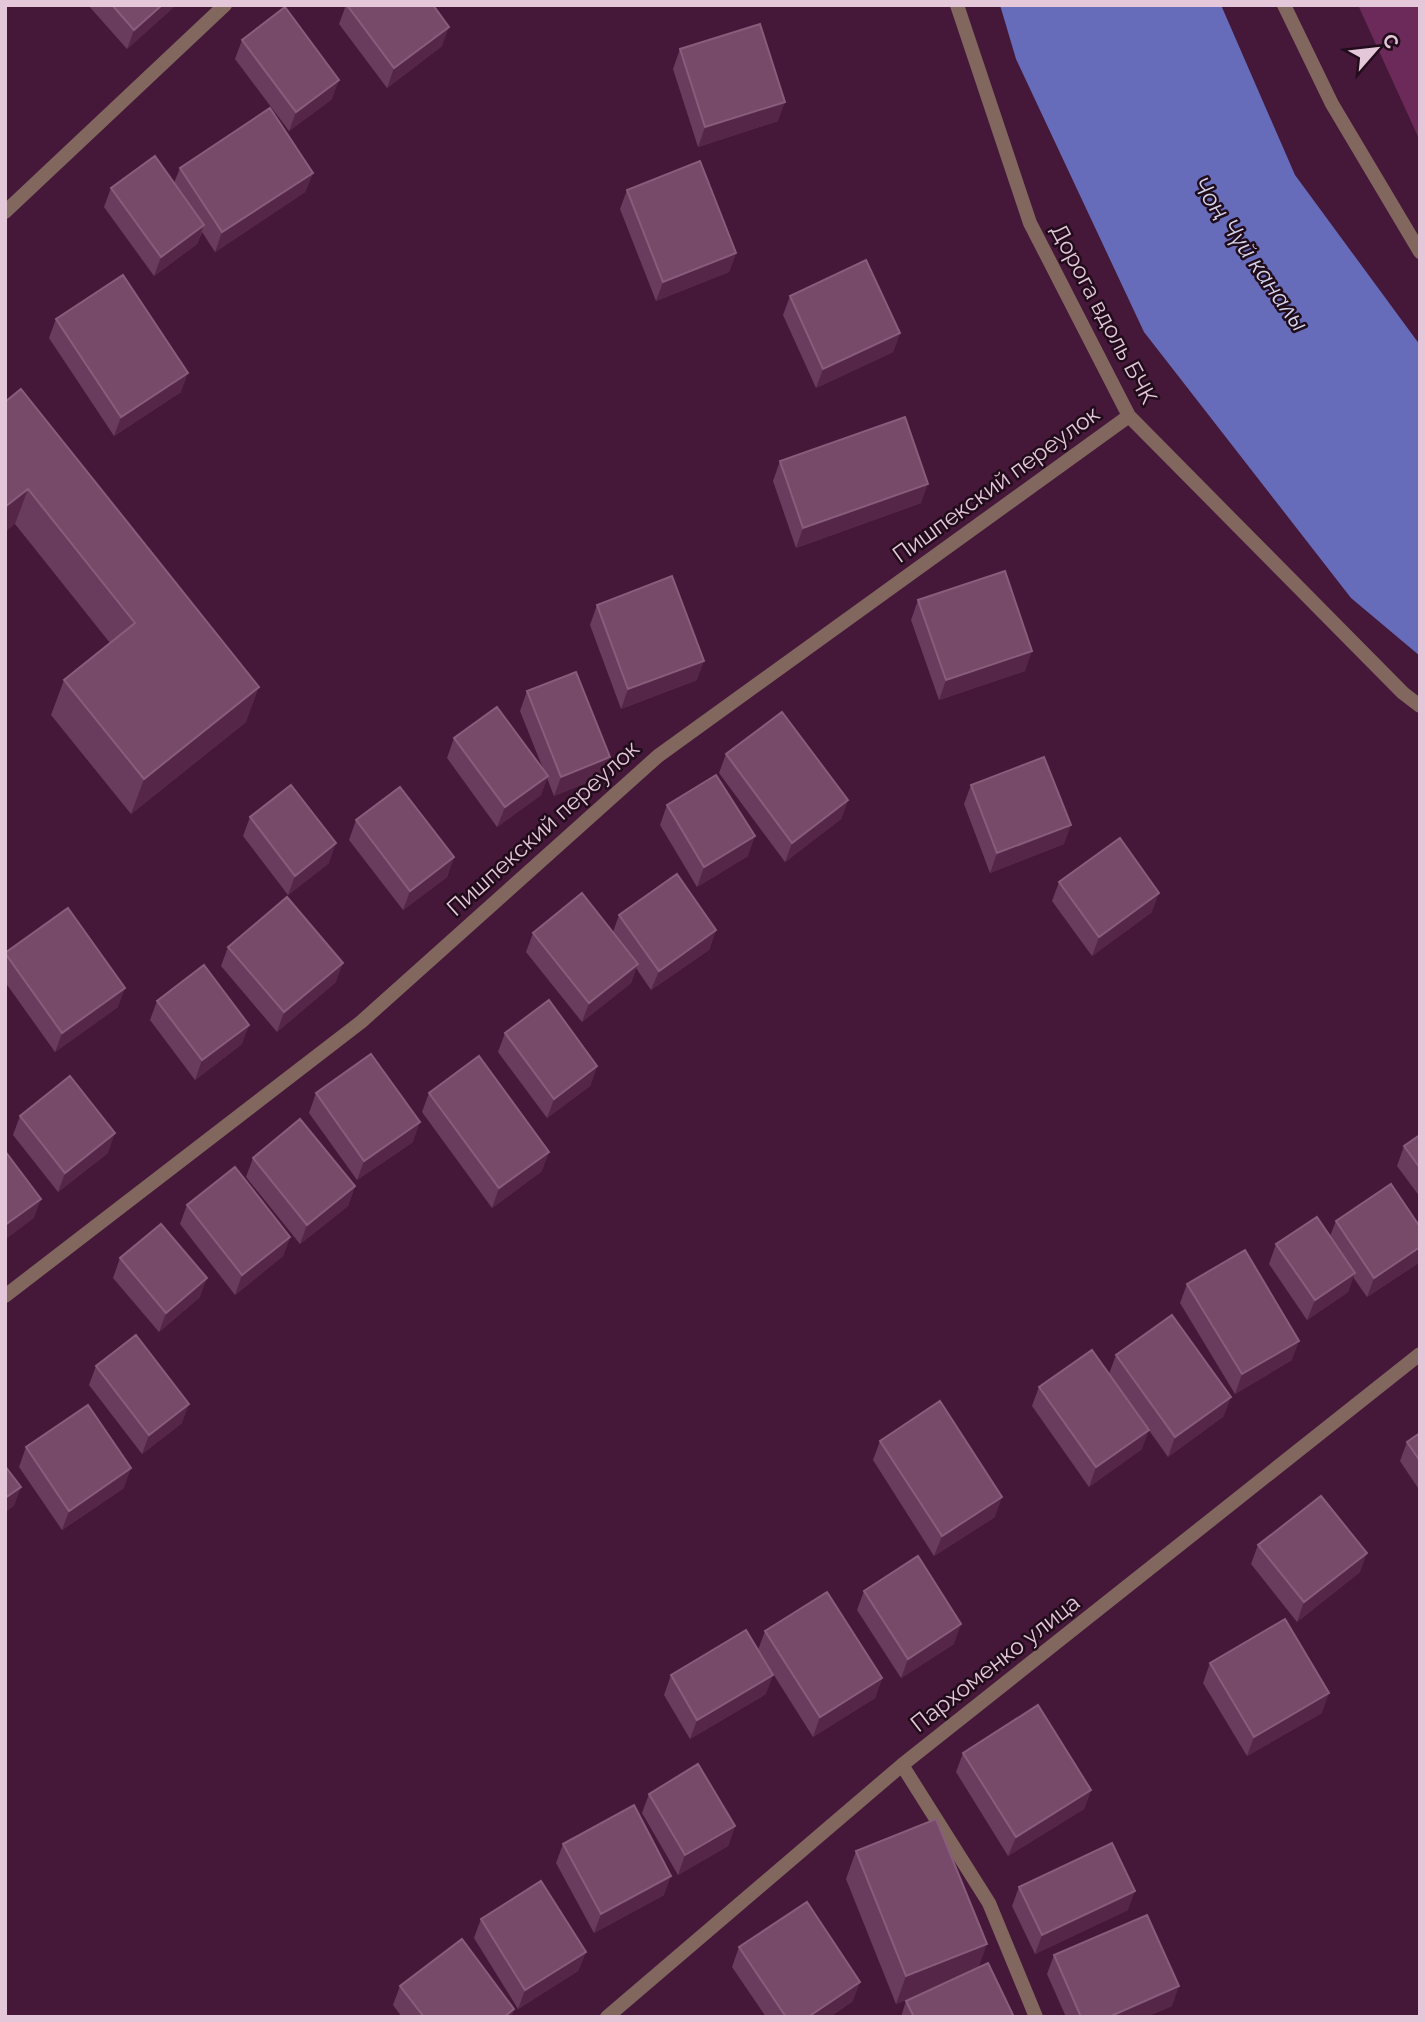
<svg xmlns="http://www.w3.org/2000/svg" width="1425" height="2022" font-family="Raleway,sans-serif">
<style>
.green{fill:#6b2a5a}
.water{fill:#666bba}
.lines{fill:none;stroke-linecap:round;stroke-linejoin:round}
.minor{stroke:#82675e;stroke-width:14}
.tertiary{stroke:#82675e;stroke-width:14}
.wall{fill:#693b5c}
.shaded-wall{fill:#552648}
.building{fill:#774a69;stroke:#885d7b;stroke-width:2}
.labels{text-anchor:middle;stroke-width:5;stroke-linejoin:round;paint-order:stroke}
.street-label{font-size:23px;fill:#e5c7da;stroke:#200c1a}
.water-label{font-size:24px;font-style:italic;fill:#d3d6ec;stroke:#200c1a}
</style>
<rect width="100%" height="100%" fill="#451839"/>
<path class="green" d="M1358,5h62v136z"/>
<path class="water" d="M1000,5h221l74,170 125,170v311l-69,-58 -207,-266 -128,-273z"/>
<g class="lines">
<path class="minor" d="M957,5l73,218 99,193 274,277 17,13
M5,212l220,-207
M5,1296l356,-274 297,-266 471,-340
M902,1765l87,138 47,114
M607,2017l295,-252 518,-411"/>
<path class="tertiary" d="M1284,5l48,99 88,148"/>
</g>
<path class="wall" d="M88,5h88l-49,44z
M346,5l96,41 -55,42 -48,-64z
M242,40l90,59 -43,32 -54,-72z
M680,49l98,72 -80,26 -25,-78z
M180,168l133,5 -8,19 -90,60 -13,-20 -5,12 -43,32 -50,-69 7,-19 63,-5z
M627,190l109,63 -7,19 -73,29 -36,-92z
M790,296l110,37 -7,19 -77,36 -33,-73z
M56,319l125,73 -67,44 -65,-98z
M5,402l241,320 -115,92 -80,-99 13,-35 46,-37 -95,-119z
M780,461l141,42 -125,45 -23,-67z
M918,600l107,71 -86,29 -28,-80z
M597,605l100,75 -76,29 -31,-84z
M527,691l76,85 -49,20 -7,-18 -6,17 -44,32 -50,-69 7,-20 90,33 -24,-60z
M726,754l122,46 -7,19 -56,43 -66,-89z
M971,785l93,59 -74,29 -26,-69z
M667,805l81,51 -51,31 -37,-62z
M250,817l79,46 -41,32 -45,-59z
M356,820l98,37 -7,20 -44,33 -54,-70z
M1059,882l93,30 -60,44 -40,-55z
M619,915l97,15 -7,20 -58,40 -15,-22 -5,15 -49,39 -56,-70 7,-19 80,-1z
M228,947l108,35 -59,50 -56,-66z
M5,954l113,53 -63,45 -50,-70z
M157,1001l85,43 -47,36 -45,-60z
M505,1033l92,33 -7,20 -43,32 -49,-66z
M316,1093l97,49 -56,38 -48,-67z
M429,1093l113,78 -50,37 -70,-96z
M20,1116l88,37 -50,39 -45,-57z
M1420,1135v62l-23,-31 7,-20z
M253,1158l102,28 -7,20 -48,38 -54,-67z
M187,1205l103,32 -7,19 -48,39 -55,-71z
M1336,1221l84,6v35l-53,35 -14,-20 -5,15 -41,28 -38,-56 7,-20 54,-8z
M120,1258l80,39 -41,35 -46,-54z
M1187,1284l105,76 -57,34 -55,-91z
M1116,1355l108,61 -56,41 -42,-59 16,51 -53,38 -57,-81 7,-19 70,-13z
M96,1366l86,57 -40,31 -53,-69z
M1420,1433v58l-20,-30 7,-19z
M880,1441l115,76 -61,39 -61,-96z
M26,1447l98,41 -62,42 -43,-63z
M1258,1545l102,27 -63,50 -46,-58z
M864,1591l90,53 -53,34 -44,-68z
M765,1631l117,47 -7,20 -62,39 -55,-87z
M1210,1663l112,50 -75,43 -44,-73z
M671,1675l95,19 -76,45 -26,-44z
M963,1753l128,37 -7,19 -76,47 -52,-84z
M649,1794l86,32 -7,20 -50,29 -36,-62z
M563,1844l101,51 -70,38 -38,-70z
M856,1851l123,116 35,50h-113l5,-16 12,-6 -22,9 -50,-125z
M1019,1887l109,23 -93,44 -23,-48z
M481,1919l105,33 -8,19 -60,38 -44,-71z
M739,1947l114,54 -23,16h-64l-34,-50z
M1054,1955l118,51 -26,11h-80l-19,-43z
M400,1986l114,23 -3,8h-109l-9,-12z"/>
<path class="shaded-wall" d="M162,5h14l-49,44 7,-19z
M449,27l-7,19 -55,42 7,-20z
M339,80l-7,19 -43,32 7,-19z
M785,102l-7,19 -80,26 7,-20z
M313,173l-8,19 -90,60 7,-20z
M204,225l-7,19 -43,32 7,-19z
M736,253l-7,19 -73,29 7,-19z
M900,333l-7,19 -77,36 7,-19z
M188,373l-7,19 -67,44 7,-19z
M928,484l-7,19 -125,45 7,-20z
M28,489l-13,35 -10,8v-25z
M1032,651l-7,20 -86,29 7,-20z
M704,661l-7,19 -76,29 7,-20z
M259,687l-13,35 -115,92 13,-35z
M610,757l-7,19 -49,20 7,-19z
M548,776l-7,19 -44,32 8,-20z
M848,800l-7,19 -56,43 7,-19z
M1071,825l-7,19 -74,29 7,-20z
M755,836l-7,20 -51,31 7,-20z
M336,843l-7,20 -41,32 7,-19z
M454,857l-7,20 -44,33 7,-19z
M1159,893l-7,19 -60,44 7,-19z
M716,930l-7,20 -58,40 8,-19z
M343,963l-7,19 -59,50 7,-20z
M638,964l-7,19 -49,39 7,-19z
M125,988l-7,19 -63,45 7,-19z
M249,1025l-7,19 -47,36 7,-20z
M597,1066l-7,20 -43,32 7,-19z
M420,1122l-7,20 -56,38 7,-19z
M115,1133l-7,20 -50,39 7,-19z
M549,1152l-7,19 -50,37 7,-20z
M355,1186l-7,20 -48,38 7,-19z
M41,1199l-7,19 -29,22v-15z
M290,1237l-7,19 -48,39 7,-20z
M1420,1247v15l-53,35 7,-19z
M1355,1273l-7,19 -41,28 8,-20z
M207,1278l-7,19 -41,35 7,-19z
M1299,1341l-7,19 -57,34 7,-20z
M1231,1397l-7,19 -56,41 7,-20z
M189,1404l-7,19 -40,31 7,-19z
M1149,1430l-7,19 -53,38 7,-20z
M131,1468l-7,20 -62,42 7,-19z
M21,1487l-7,19 -9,6v-14z
M1002,1497l-7,20 -61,39 8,-20z
M1367,1553l-7,19 -63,50 7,-20z
M961,1624l-7,20 -53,34 7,-19z
M773,1675l-7,19 -76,45 7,-19z
M882,1678l-7,20 -62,39 7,-20z
M1329,1693l-7,20 -75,43 7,-19z
M1091,1790l-7,19 -76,47 8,-19z
M735,1826l-7,20 -50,29 7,-20z
M671,1876l-7,19 -70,38 7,-19z
M1135,1891l-7,19 -93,44 7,-19z
M987,1944l-10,28 -81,32 10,-28z
M586,1952l-8,19 -60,38 7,-19z
M860,1982l-7,19 -23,16h-22z
M1179,1986l-7,20 -26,11h-37z
M514,2009l-3,8h-7z"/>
<path class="building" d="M112,5h50l-28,25z
M347,5h86l16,22 -55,41z
M285,7l54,73 -43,32 -54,-72z
M760,24l25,78 -80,25 -25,-78z
M270,108l43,65 -91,59 -42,-64z
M155,156l49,69 -43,32 -50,-69z
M700,161l36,92 -73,29 -36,-92z
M866,260l34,73 -77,36 -33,-73z
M123,275l65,98 -67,44 -65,-98z
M21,389l238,298 -115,92 -80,-99 71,-57 -107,-134 -23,18v-105z
M905,417l23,67 -125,44 -23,-67z
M1005,571l27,80 -86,29 -28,-80z
M672,576l32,85 -76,28 -31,-84z
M576,672l34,85 -49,20 -34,-86z
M497,707l51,69 -43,31 -51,-69z
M782,712l66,88 -56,43 -66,-89z
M1044,757l27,68 -74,28 -26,-68z
M716,775l39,61 -51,31 -37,-62z
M291,785l45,58 -41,33 -45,-59z
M400,787l54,70 -44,34 -54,-71z
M1120,838l39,55 -60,44 -40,-55z
M677,874l39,56 -57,41 -40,-56z
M582,893l56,71 -49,39 -56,-70z
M287,897l56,66 -59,49 -56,-65z
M68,908l57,80 -63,45 -57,-80z
M204,965l45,60 -47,35 -45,-59z
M549,1000l48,66 -43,33 -49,-66z
M371,1054l49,68 -56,39 -48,-68z
M479,1056l70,96 -50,36 -70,-95z
M70,1076l45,57 -50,40 -45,-57z
M300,1119l55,67 -48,39 -54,-67z
M1420,1135v33l-16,-22z
M5,1151l36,48 -36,26z
M235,1167l55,70 -48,38 -55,-70z
M1391,1184l29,43v20l-46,31 -38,-57z
M1317,1217l38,56 -40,27 -39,-56z
M161,1224l46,54 -41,35 -46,-55z
M1245,1250l54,91 -57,33 -55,-90z
M1172,1315l59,82 -56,40 -59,-82z
M136,1335l53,69 -40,31 -53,-69z
M1092,1350l57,80 -53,37 -57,-80z
M940,1401l62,96 -60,39 -62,-95z
M88,1405l43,63 -62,43 -43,-64z
M1420,1433v28l-13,-19z
M5,1466l16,21 -16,11z
M1321,1496l46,57 -63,49 -46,-57z
M918,1556l43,68 -53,35 -44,-68z
M827,1592l55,86 -62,39 -55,-86z
M1285,1619l44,74 -75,44 -44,-74z
M746,1630l27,45 -76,45 -26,-45z
M1038,1705l53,85 -75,47 -53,-84z
M698,1764l37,62 -50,29 -36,-61z
M634,1805l37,71 -70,38 -38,-70z
M936,1819l51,125 -81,32 -50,-125z
M1112,1843l23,48 -93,44 -23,-48z
M541,1881l45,71 -61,38 -44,-71z
M807,1902l53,80 -52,35h-22l-47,-70z
M1147,1915l32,71 -70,31h-28l-27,-62z
M462,1939l52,70 -10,8h-80l-24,-31z
M988,1963l26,54h-100l-8,-16z"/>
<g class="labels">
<g class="street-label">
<text transform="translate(1104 314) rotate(62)" y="8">Дорога вдоль БЧК</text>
<text transform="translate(996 484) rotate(-36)" y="8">Пишпекский переулок</text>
<text transform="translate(543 828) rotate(-42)" y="8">Пишпекский переулок</text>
<text transform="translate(995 1663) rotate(-38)" y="8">Пархоменко улица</text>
</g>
<g class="water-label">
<text transform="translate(1250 254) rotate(55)" y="8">Чоң Чүй каналы</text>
</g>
</g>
<rect width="1425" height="2022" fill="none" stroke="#e5c7da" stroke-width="14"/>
<g transform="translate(1376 49) rotate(62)" stroke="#200c1a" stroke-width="5" paint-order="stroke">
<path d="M0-5L12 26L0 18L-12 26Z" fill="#e5c7da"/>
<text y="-10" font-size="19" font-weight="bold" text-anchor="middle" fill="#e5c7da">С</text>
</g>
</svg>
